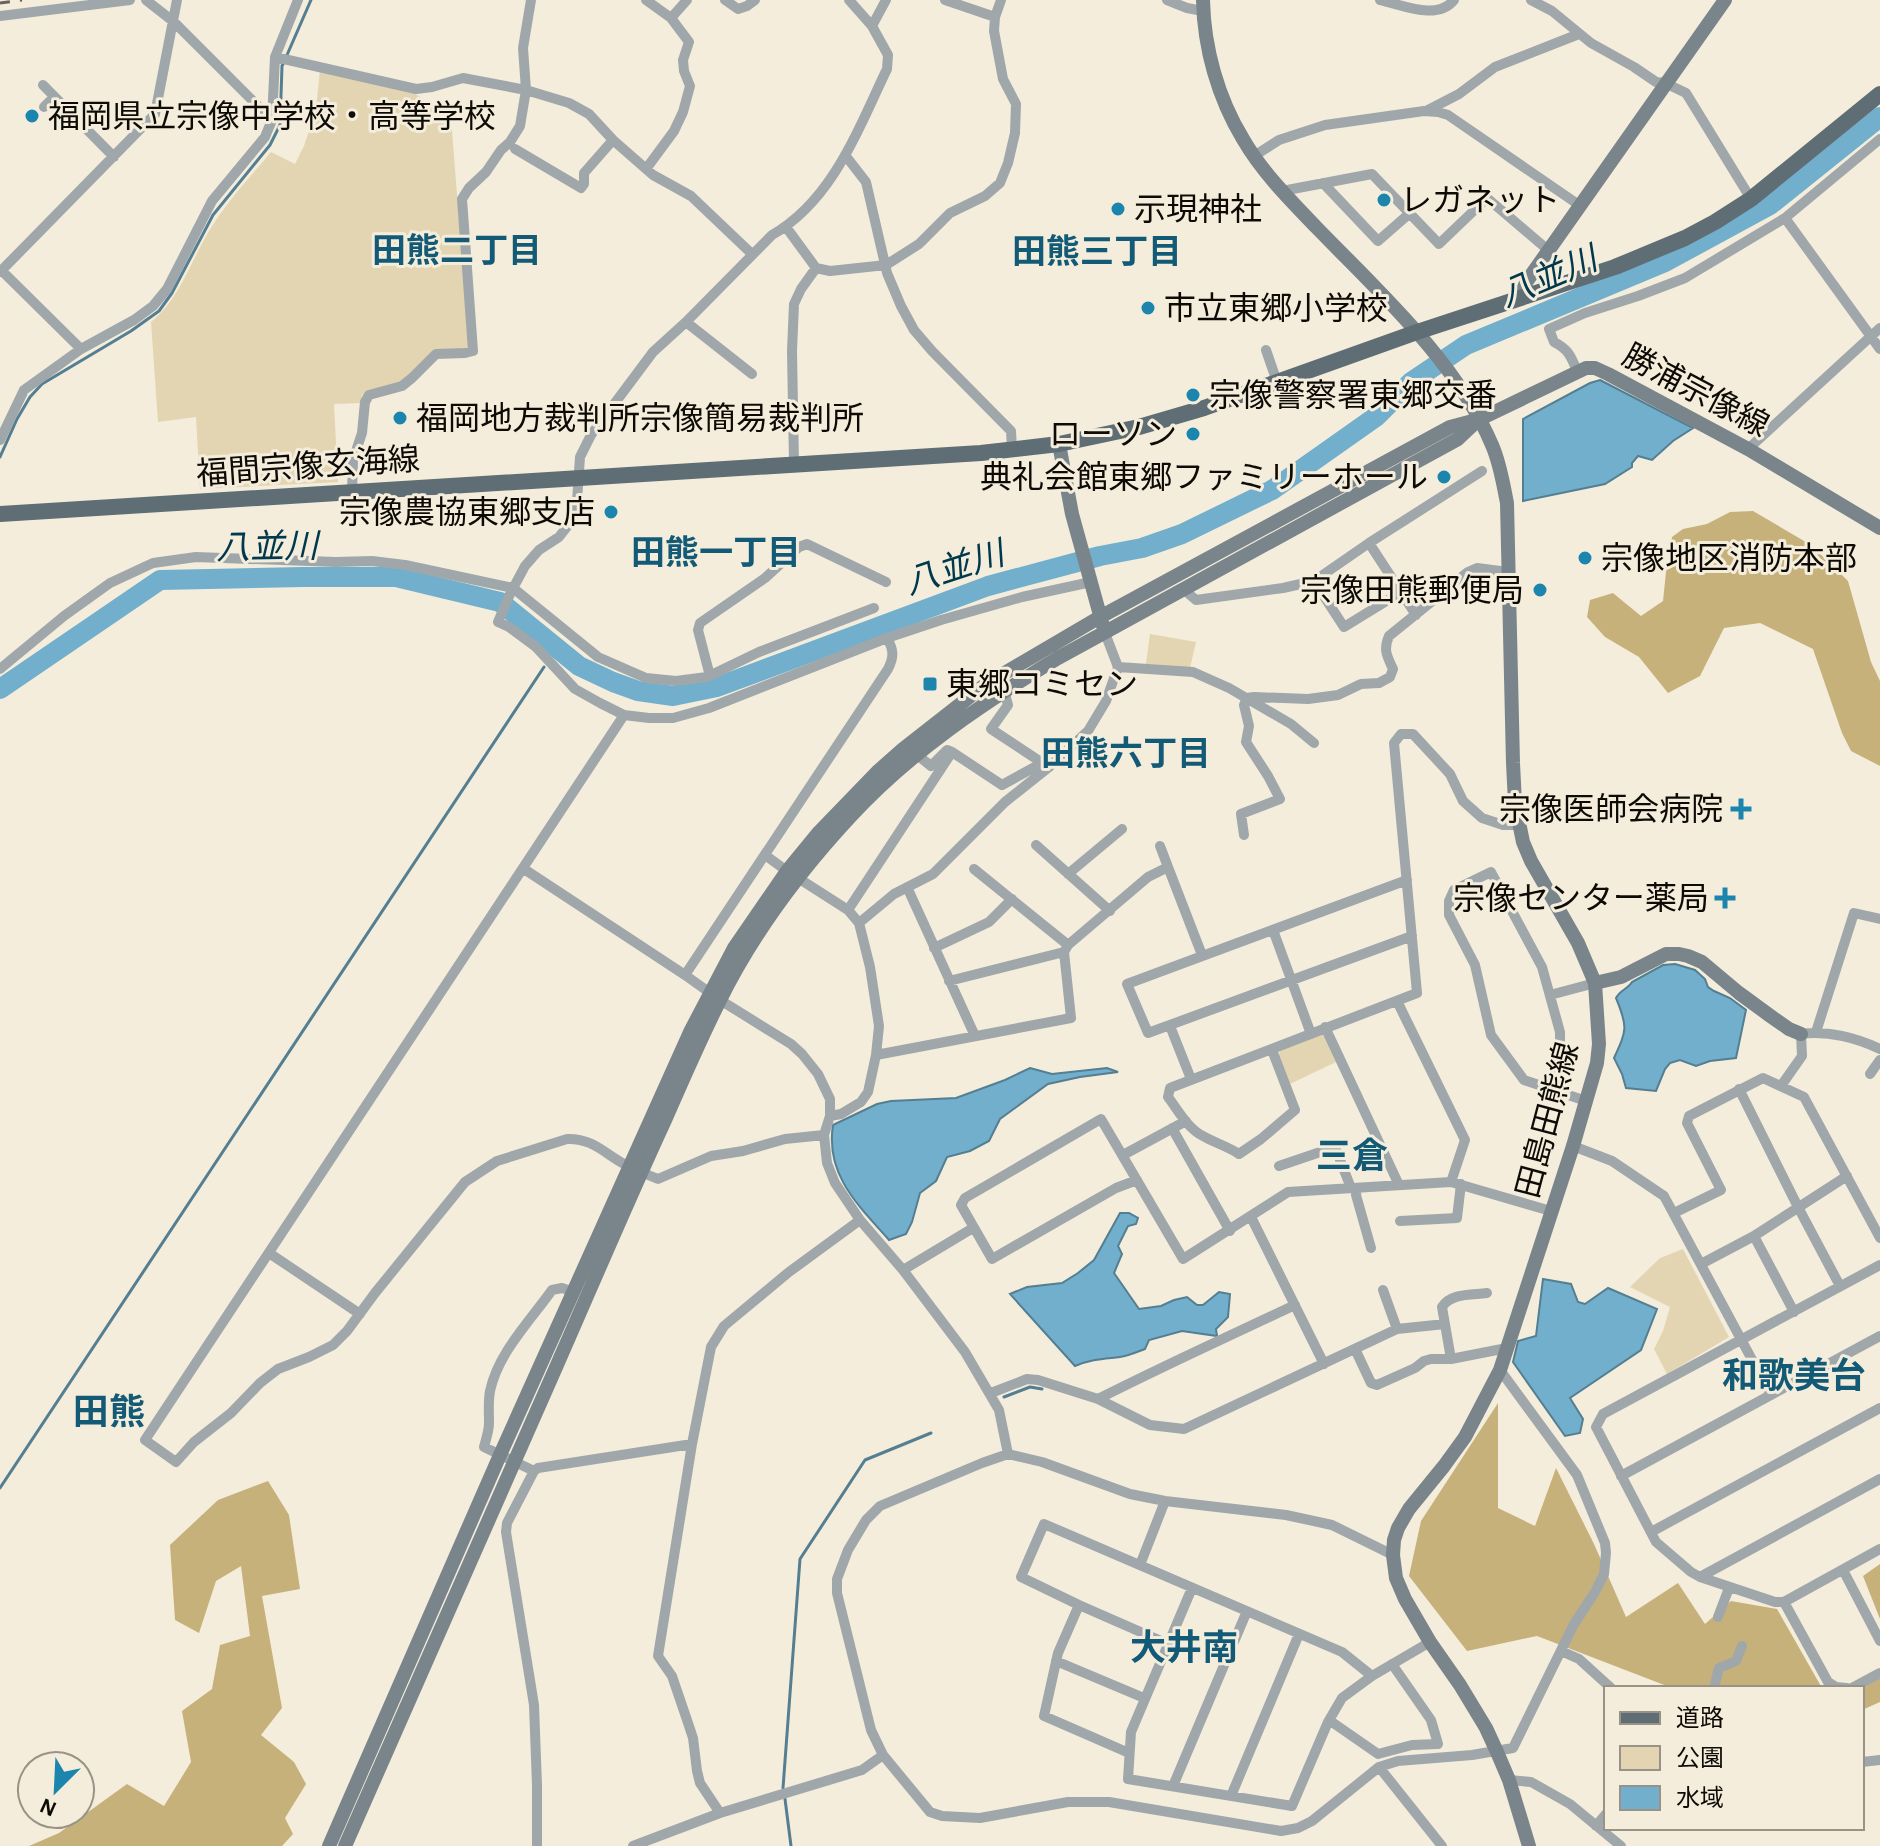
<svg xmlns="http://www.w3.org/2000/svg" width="1880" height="1846" font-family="'Alegreya Sans','Noto Sans JP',sans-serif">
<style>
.green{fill:#e3d5b1}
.forest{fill:#c7b17a}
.water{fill:#72afcc;stroke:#547e91;stroke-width:2}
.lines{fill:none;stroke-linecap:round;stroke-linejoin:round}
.stream{stroke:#547e91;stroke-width:3}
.river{stroke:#72afcc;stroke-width:20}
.street{stroke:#9fa7ab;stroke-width:10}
.secondary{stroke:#7a858b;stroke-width:14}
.primary{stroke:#5f6d74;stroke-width:16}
.rail{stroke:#68645a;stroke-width:3;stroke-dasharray:10 10;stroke-linecap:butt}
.poi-dot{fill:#1b85ad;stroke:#f4eddc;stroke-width:3}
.labels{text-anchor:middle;stroke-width:6;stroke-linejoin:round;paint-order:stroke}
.poi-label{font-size:32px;fill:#0e0b06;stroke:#f4eddc;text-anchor:start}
.street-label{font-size:32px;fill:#0e0b06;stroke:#f4eddc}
.neighbourhood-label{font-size:34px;font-weight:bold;fill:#135a76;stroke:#f4eddc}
.water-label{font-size:34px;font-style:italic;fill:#00384d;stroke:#f4eddc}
.quarter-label{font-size:36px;font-weight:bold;fill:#135a76;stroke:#f4eddc}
</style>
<rect width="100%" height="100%" fill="#f4eddc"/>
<path class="green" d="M320,70l94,23 37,25 18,229 -9,4 -24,-1 -28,28 -11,6 -35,11v8l-28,1 4,78 -138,7 -4,-72 -38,5 -7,-100c29,-24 39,-59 58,-91 17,-28 41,-54 62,-79l24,12 9,-18 12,-37z
M1150,634l46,8 -6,26 -44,-4z
M1321,1034l4,3 11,25 -46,22 -11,-29 1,-6z
M1683,1249l46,88 -62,37 -13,-25 9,-18 7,-24 -40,-20 30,-29z"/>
<path class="forest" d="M1753,511l58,34 37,36 23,81 9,19v85l-29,-15 -9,-18 -29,-84 -53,-26 -36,5 -24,48 -32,17 -29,-36 -34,-20 -18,-20 3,-17 23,-7 28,23 22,-15 3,-29 6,-35 11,-8 24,-5 23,-12z
M1498,1403v105l37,18 21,-58 38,76 32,73 52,-34 27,41 26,-23 46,8 45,79h-150l-135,-52 -70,15 -58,-75 12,-55z
M268,1481l21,34 11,74 -38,7 20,112 -21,27 33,27 12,22 -21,34 8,16 -11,12h-253l30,-13 68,-49 37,22 27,-44 -9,-51 30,-22 8,-44 30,-9 -9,-70 -25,15 -17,52 -24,-13 -5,-75 48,-45z
M1880,1564v55l-17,-43z
M1880,1678v24l-18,8v-22z"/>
<path class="water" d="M1600,380l93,48 -20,13 -21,19 -14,-4 -6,7v4l-27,17 -82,17v-82l67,-36z
M1675,964l20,6 10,9 3,8 6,4 16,7 16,12 -10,48 -26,3 -14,5 -16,-6 -10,3 -5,6 -9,22 -30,-3 -4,-14 -8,-16c13,-28 14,-31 2,-60 4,-8 12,-9 16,-16l31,-17z
M1030,1068l22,6 55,-6 11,4 -38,5 -32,7 -48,35 -11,22 -19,10 -23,6 -11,24 -16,12 -8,29 -6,12 -17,6c-30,-34 -64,-65 -56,-115l44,-21 14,-3 65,-3 49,-18z
M1120,1213h9l9,5 -2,6 -8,2 -10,20 4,8 -8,19 25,36 22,-3 13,-6 13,-3 10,8h6l16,-13 11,2 -2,23 -12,12 1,7 -35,-5 -33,9 -4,9c-8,3 -17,7 -25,8 -17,2 -28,2 -45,9l-65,-72 17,-7 35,-4 16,-10 16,-13z
M1543,1279l28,5 7,18 7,2 23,-16 49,21 -16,41 -71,48 13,21 -3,14 -15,3 -52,-74 5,-21 18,-5z"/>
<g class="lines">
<path class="stream" d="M287,55l24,-55
M0,457l17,-38 13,-22 12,-13 89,-53 28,-20 13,-18 41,-78 57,-70 10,-20 2,-59 2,-4
M1004,1397l26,-10 12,2
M0,1488l544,-821
M783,1788l17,-229 65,-99 66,-27
M785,1799l6,47"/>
<path class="river" d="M0,689l160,-109 143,-3h93l104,25 79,64 34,16 25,9 35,5 44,-9 271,-101 112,-30 42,-8 40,-14 90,-44 105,-74 34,-34 55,-37 199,-83 105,-57 110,-88"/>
<path class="street" d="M146,0l28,22 98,98
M725,0l13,9 9,-3 8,-6
M849,0l23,26 16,29 -1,14c-29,60 -54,131 -115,166l-86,87 -33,30 -62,83 -11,22 -3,44 -4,18 -14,18 -20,13 -14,16 -15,28 -12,28 11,5 27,20 39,42 25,14 24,12 25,3h24l36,-10 178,-70 54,-18 81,-23 69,-15
M945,0l50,17
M1167,0l20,8 16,3
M1380,0c23,5 57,21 74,0
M1531,0l21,11 39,32 43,24 22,15 9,1 21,10 65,106
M0,16l130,-16
M671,18l16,-18
M872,26l14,-26
M275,57l141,32 16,-2 31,-9 63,12 43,13 20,11 24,26 40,35 38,21 61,58
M43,85l71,72
M44,107l10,-10
M1428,110l31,-16 36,-27 84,-33
M515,149l66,39 3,-4v-11l29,-33
M845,155l21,27 21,91 14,33 13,24 18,21 79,80 1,18
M1254,156l25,-16 46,-15 99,-14 14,1 10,3 131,90
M646,169l28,-38 9,-19 7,-26 -6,-15 -1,-11 6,-18 -18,-24 -25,-18
M1323,183l55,58 32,-28
M1282,191l90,-17 67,70 48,-46 61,52
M1785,218l95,131
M786,227l30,41 14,3 56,-6 33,-21 31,-31 35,-17 15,-13 8,-20 7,-30 1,-29 -13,-25 -9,-48 1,-14 6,-17
M1,270l80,79
M0,272l155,-158 22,-114
M686,322l66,52
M1266,350l11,32
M1577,371c-6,-15 -9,-22 -23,-29l-5,-13 36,-16 53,-17 47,-18 100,-60 95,-79
M0,440l24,-50 57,-41 53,-29 19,-14 14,-17 45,-88 53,-64 7,-17 3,-63 23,-57
M1748,449l132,-121
M794,464l-2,-113 2,-47 7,-15 15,-21
M352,492l1,-32 9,-27 3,-31 4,-7 33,-9 10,-8 24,-24 29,-1 8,-2 -11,-152 7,-11 17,-16 15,-22 9,-8 10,-16 6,-36 -3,-42 8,-48
M1369,543l47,72
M1314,581l30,46 57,-35
M1183,589l13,11 87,-12 31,-7 55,-38 113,-72
M1118,667l75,5 36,16 62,36 23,19
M0,669l64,-53 46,-33 43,-20 43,-6 140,5 36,-1 33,4 108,23 85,69 48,21 30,3 31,-4 52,-25 115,-44
M710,676l-12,-46 2,-7 65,-45 34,-31 8,-3 79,38
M1004,690l4,15 -17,24 56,37
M1247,698l7,-1 54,2 30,-4 23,-11 18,-1 11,-6 3,-8c-6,-13 -10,-19 -4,-33l79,-64 9,-4 31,4
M624,715l-479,725 31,22 18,-20 37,-29 29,-30 18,-14 31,-12 24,-12 14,-14 28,-38 90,-111 32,-21 70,-22c28,-1 39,17 63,28
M916,754l15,12 16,-16 5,2
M1244,835l-3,-21 39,-15 -12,-23 -22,-34 3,-16 -5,-21 3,-7
M1036,845l74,66
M1160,846l8,21
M765,855l22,16
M524,869l161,106 35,25 71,44 11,10 16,20 12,25v17l-6,19 3,28 8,20 25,37 43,50 62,82 34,58 9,44
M974,869l94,76
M1068,874l54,-45
M798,878l50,32 11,13 11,44 9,59 -3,29 -8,37 -7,10 -20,12 -11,2
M1407,880l-280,104 21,49 264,-97
M907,887l68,149
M848,910l104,-158 50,33 40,-22
M859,923l35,-29 39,-20 72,-72 44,-35 39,-36 18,-30 12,-34 -13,-34
M1273,930l38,104
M934,948l55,-26 23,-23
M685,975l203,-306c6,-12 6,-19 -1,-31
M949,981l115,-29
M1550,995l45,-12
M1397,1001l68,139 -14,42
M1170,1026l21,53
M1325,1027l74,158
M1816,1032l38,-119 26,6
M1272,1050l23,60 -34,29 -22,15c-12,-8 -24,-11 -36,-18 -15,-7 -25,-26 -35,-39l2,-9 247,-95 -23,-250 7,-9h12l37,40 13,27 19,17 21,7h15
M876,1055l195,-37 -7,-66 4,-7 80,-68 20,-10 34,88
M1870,1074l10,-14
M1781,1086l21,-30 -1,-22c26,-4 56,4 79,15
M1547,1088l13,-34v-22l-18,-65 -51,-95 -37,18 -5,11v14l26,50 16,70 33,45 62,21
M1739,1089l59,118 42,79
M1172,1128l58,103
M1573,1146l39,15 52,35 107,199
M1123,1155l63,-34
M1279,1166l56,-19 16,41
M641,1172l17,7 53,-23 32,-5 42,-12 39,-4
M1137,1180l-21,8 -124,71 -31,-54 4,-7 136,-79 82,140 105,-67 163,-10 100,29
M1357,1188l-1,7 15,53
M1674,1213l47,-23 -34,-67 2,-7 74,-38 41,19 76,141
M1251,1217l73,147
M1400,1221l57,-3 4,-34
M1754,1236l40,76
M269,1253l91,61
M1701,1264l53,-28 93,-60
M1880,1265l-277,149 -7,13 60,115 35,30 9,5 75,25h9l96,-53
M903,1270l70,-42
M1383,1290l14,39
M1355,1349l16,34 6,2 38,-17 9,-7 7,-2h20l56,-11
M1451,1359l-9,-52c9,-14 29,-12 45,-14
M991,1393l36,-14 11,1 60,19 52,26 34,4 213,-100 48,-5
M1098,1399c65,-33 131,-63 197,-94
M534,1471l-50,-24c2,-8 5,-16 5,-24 0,-11 -1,-21 1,-32 8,-38 40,-70 62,-101l10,-2 12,4
M1621,1476l259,-140
M1651,1532l229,-124
M1393,1555l-61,-30 -46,-10 -121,-14 -35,-7 -88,-32 -34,-8 -26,9 -102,43 -14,14 -18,30 -11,29v14l34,137 12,25 47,57 12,4 38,2 88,-16h41l172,29 17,-3 14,-7 67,-54 19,-6 74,-6 41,-7 61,-124 21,-32 9,-18 2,-21 -1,-10 -28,-68 -77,-105
M1140,1565l25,-64
M1843,1570l37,71
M1700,1577l180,-98
M1192,1588l-61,144 -3,47 164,27 36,-84 14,-24 30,-22 58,-34
M1784,1602l44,80 8,5 11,1
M1079,1605l-21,48 -14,63 85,37
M1718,1617l11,-29
M1168,1644l-89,-39 -58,-28 23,-53 298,128 30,24
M1561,1651l18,8 32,29
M1056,1661l88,37
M1714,1688l5,-20 17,-7 6,-15
M1852,1688l28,-15
M1329,1720l49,34 34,-9 26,-1 -7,-24 -39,-56
M1862,1762l18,-2
M1379,1767l63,79
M1509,1780l22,2 39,22 51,42
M1173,1786l74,-175
M1231,1796l68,-162
M720,1813l-20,-30 -3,-12 -4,-33 -6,-18 -15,-44 -14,-20 34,-212 19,-97 13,-21 65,-54 71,-52
M1596,1826l10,-12
M537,1846v-61l-3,-80 -28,-173 1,-9 27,-52 4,-3 154,-24
M633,1846l87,-33 142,-43 21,-15"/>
<path class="secondary" d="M1203,0c1,48 15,98 40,139 19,33 47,61 74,89 61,63 140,134 175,217 8,18 11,38 15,58l6,260 2,40 8,39 8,19 47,82 17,40 4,61 -2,19 -24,83 -73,224 -35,67 -21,29 -35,43 -11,19 -4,12 -1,15 3,23 9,21 25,43 30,43 26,43 11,24 12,28 20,66
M1519,298l8,-17 198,-281
M1059,444l13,70 31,112
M1595,983l26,-6 45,-23h13l9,2 14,6 37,31 30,22 20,14 12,5
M329,1846l171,-391 190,-423 44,-84 53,-77 32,-39 58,-60 26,-23 83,-65 114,-67 350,-190 30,-8 106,-51h9l13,6 140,75 132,79
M345,1846c70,-161 142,-320 212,-481 36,-82 71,-165 109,-247 17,-39 34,-78 53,-116 33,-67 80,-130 131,-185 60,-65 133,-114 208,-159l400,-219 18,-17"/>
<path class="primary" d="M0,514l981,-61 78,-9 80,-17 65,-19 213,-76 198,-65 70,-29 30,-16 36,-23 129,-105"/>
<path class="rail" d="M0,3l22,-3"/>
</g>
<g class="poi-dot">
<circle cx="32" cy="116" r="8"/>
<circle cx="1384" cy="200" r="8"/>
<circle cx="1118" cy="209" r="8"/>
<circle cx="1148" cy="308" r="8"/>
<circle cx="1193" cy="395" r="8"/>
<circle cx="400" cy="418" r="8"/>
<circle cx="1193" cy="434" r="8"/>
<circle cx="1444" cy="477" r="8"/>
<circle cx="611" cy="512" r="8"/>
<circle cx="1585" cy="558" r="8"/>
<circle cx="1540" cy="590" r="8"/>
<rect x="922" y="676" width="16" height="16" rx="4"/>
<path d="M1737 797h8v8h8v8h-8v8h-8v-8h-8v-8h8z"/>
<path d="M1721 886h8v8h8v8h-8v8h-8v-8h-8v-8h8z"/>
</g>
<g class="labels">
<g class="poi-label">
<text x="48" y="127">福岡県立宗像中学校・高等学校</text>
<text x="1400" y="211">レガネット</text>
<text x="1134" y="220">示現神社</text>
<text x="1164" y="319">市立東郷小学校</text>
<text x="1209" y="406">宗像警察署東郷交番</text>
<text x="416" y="429">福岡地方裁判所宗像簡易裁判所</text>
<text x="1177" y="445" text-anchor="end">ローソン</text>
<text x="1428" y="488" text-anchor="end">典礼会館東郷ファミリーホール</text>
<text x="595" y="523" text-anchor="end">宗像農協東郷支店</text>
<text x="1601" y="569">宗像地区消防本部</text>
<text x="1524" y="601" text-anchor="end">宗像田熊郵便局</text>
<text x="946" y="695">東郷コミセン</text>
<text x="1723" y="820" text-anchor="end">宗像医師会病院</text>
<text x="1709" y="909" text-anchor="end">宗像センター薬局</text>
</g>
<g class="street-label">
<text transform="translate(1696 390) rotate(28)" y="11">勝浦宗像線</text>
<text transform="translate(308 466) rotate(-4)" y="11">福間宗像玄海線</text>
<text transform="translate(1547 1120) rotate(-75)" y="11">田島田熊線</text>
</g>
<g class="neighbourhood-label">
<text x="457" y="262">田熊二丁目</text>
<text x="1097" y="263">田熊三丁目</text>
<text x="716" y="564">田熊一丁目</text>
<text x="1126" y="765">田熊六丁目</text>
</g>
<g class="water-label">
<text transform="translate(1548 276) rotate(-23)" y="12">八並川</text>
<text transform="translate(267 546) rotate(-1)" y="12">八並川</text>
<text transform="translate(954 567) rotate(-18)" y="12">八並川</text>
</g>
<g class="quarter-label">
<text x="1352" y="1168">三倉</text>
<text x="1794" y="1388">和歌美台</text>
<text x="109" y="1424">田熊</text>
<text x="1184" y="1660">大井南</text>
</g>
</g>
<rect x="1604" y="1686" width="260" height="144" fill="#f4eddc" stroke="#989386" stroke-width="2"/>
<rect x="1620" y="1712" width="40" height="12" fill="#5f6d74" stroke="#989386" stroke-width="2"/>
<text x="1676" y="1726" font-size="24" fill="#0e0b06">道路</text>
<rect x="1620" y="1746" width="40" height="24" fill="#e3d5b1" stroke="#989386" stroke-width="2"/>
<text x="1676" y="1766" font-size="24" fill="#0e0b06">公園</text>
<rect x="1620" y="1786" width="40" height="24" fill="#72afcc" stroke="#989386" stroke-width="2"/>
<text x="1676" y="1806" font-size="24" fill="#0e0b06">水域</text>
<g transform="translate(56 1790) rotate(204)"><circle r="38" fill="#f4eddc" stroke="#989386" stroke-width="2"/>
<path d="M0-6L14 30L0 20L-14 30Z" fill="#1b85ad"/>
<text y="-12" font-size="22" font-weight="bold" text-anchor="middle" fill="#0e0b06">N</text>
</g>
</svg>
